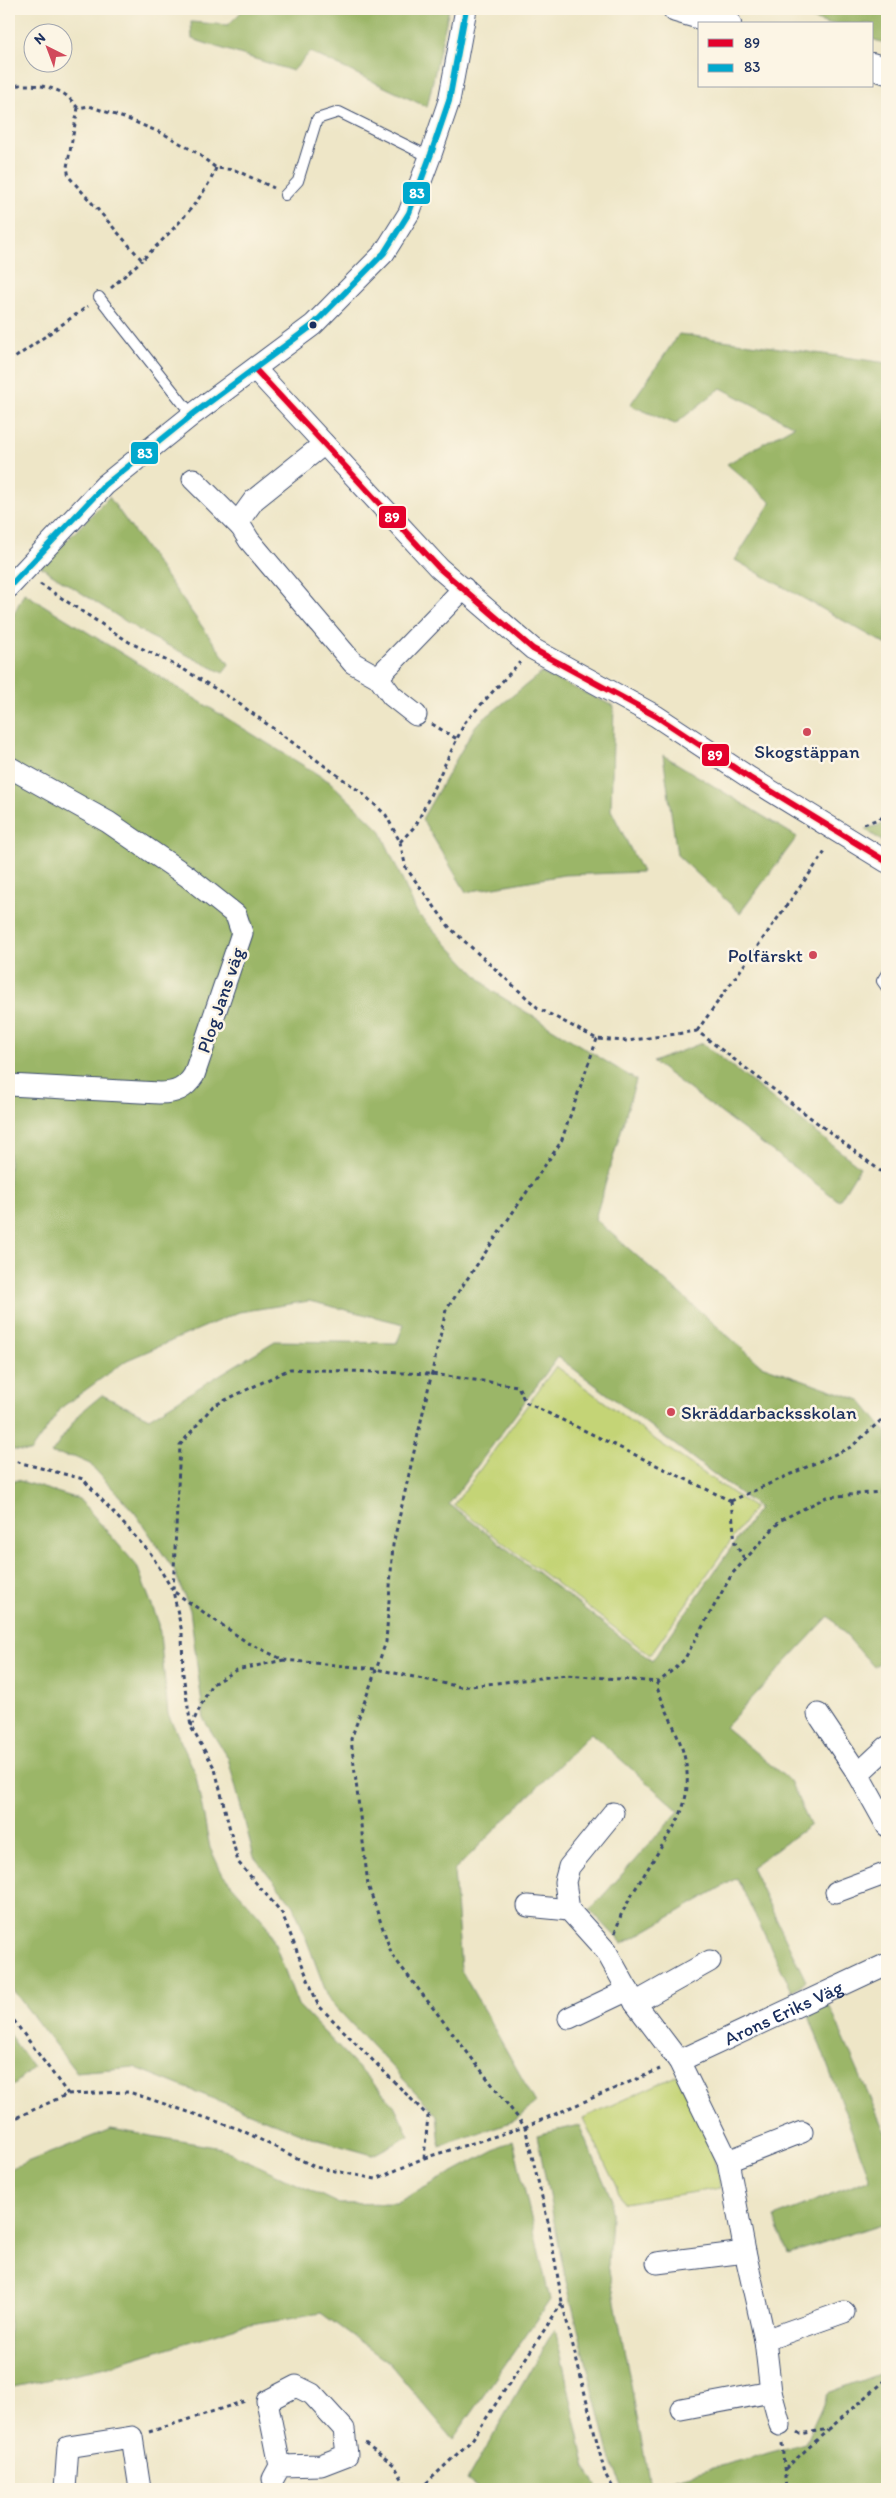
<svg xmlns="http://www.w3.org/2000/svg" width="896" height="2498" font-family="Itim,sans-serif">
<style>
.green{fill:#c4d476;stroke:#70826a}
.forest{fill:#9bb667;stroke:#5b7262;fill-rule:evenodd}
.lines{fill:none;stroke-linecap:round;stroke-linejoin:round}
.service-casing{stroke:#3b4a6e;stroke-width:12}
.minor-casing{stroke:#3b4a6e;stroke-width:23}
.tertiary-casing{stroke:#3b4a6e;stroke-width:28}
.path{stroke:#3b4a6e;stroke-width:3;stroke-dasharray:4 4;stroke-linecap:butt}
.service{stroke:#fff;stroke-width:10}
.minor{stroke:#fff;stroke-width:21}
.tertiary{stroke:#fff;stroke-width:26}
.bus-1-casing{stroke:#fcf5e5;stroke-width:10}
.bus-2-casing{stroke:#fcf5e5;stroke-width:10}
.bus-1{stroke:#e4002b;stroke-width:6}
.bus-2{stroke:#00a9ce;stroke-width:6}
.bus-dot{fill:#1b2f5e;stroke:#fcf5e5;stroke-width:2}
.poi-dot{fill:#d1495b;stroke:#fcf5e5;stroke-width:2}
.labels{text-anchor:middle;stroke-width:5;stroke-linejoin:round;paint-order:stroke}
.poi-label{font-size:19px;fill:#1b2f5e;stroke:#fcf5e5}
.street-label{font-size:19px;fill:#1b2f5e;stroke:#fcf5e5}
.line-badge{stroke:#fcf5e5;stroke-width:2}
.badge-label{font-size:14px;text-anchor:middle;font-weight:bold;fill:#fff}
</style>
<rect width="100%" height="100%" fill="#fcf5e5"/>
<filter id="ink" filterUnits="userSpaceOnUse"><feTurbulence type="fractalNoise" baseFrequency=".02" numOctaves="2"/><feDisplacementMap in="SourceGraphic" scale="10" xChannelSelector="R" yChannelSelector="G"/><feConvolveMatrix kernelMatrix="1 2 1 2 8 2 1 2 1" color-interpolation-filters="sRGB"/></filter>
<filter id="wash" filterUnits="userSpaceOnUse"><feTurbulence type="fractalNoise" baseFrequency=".0096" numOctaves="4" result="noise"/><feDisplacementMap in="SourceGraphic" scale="20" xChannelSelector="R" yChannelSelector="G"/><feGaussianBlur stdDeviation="1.12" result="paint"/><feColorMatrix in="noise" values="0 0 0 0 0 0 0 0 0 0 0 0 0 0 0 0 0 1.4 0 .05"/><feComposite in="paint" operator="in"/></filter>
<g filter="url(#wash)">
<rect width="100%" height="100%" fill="#eee6c7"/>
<path class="green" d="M556,1366l97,72 101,70 -104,147 -196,-150z
M678,2075l34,75 9,38 -97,15 -41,-85z"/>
<path class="forest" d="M244,9h205l-22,98 -117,-55 -17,19 -101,-32 -1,-17 37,3z
M784,9h103v35l-15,-5v-15h-44z
M679,334l208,29v282l-152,-85 36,-58 -44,-38 67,-38 -73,-38 -46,36 -45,-19z
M109,497l120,167 -6,9 -76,-38 -106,-68z
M24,593l306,189 50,48 37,83 75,78 144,89 -41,139 166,146 99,35 27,33v223l-13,11 -45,-51 -104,111 65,54 20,44 -59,42 55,114 -14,10 -55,-113 -114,66 -33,-34 89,-99 -88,-78 -137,138 7,99 75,133 -22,18 -74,25 -3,-31 -108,-115 -35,-94 -40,-49 -26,-99 -24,-38 -14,-110 -16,-40 -39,-57 -45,-49 -16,-7 -23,-3 28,-40 23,-19 47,23 126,-77 122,2 7,-19 -95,-23 -70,11 -112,48 -65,47 -32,45 -21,-3v-825zM558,1357l201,151 -107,153 -203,-157z
M541,673l73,33 -3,104 31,62 -78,3 -98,17 -44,-73 54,-94z
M663,755l134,82 -57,76 -63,-58z
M887,823v22l-22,-16z
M702,1043l158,124 -21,34 -186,-139z
M17,1480l62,19 58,67 22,58 9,90 27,58 15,76 13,27 45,51 30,79 96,100 15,31 -36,19 -61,-17 -178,-71 -58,5 -67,-87v-502z
M829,2005l58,132v106l-6,-19 -93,30 -14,-37 96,-38 -61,-163z
M9,2034l24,34 -24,21z
M579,2125l33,75 -4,65 42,220 155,-42 23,-50 59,-22v118h-263l-13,-28 -45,-180 -29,-146z
M111,2129l110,19 118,56 57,-1 117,-63 37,160 -97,139 -64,-76 -68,-50 -77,12 -142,43 -93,20v-219z
M555,2328l31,140 13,21h-120l-12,-9z"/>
</g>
<g filter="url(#ink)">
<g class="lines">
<defs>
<path id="service" d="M285,195l13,-14 19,-62 22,-7 91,45
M99,297l93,118
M887,973l-5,8 5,7"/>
<g id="minor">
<path d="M255,369l184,199 94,81 123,67 94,62 137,84"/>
<path d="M324,444l-70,56 -16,22 11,18 104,123 25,14 86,-89"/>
<path d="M193,479l47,47"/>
<path d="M9,587l96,-102 87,-70 121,-90 71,-72 25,-40 22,-59 18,-53 17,-92"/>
<path d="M378,677l14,19 24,19"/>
<path d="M9,767l99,55 79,54 49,39 6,18 -48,142c-9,14 -18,18 -35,18l-150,-8"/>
<path d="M818,1714l40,60"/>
<path d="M887,1747l-29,27 29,52"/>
<path d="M613,1813l-44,54 -4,15 4,28 37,41 29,52 44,58 49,100 17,91 20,88 6,52 9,33"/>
<path d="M836,1892l51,-19"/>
<path d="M528,1906l41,4"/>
<path d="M635,2003l75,-42"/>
<path d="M569,2018l59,-28"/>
<path id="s1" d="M679,2061l208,-97"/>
<path d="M728,2161l74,-29"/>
<path d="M657,2263l88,-11"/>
<path d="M765,2340l79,-28"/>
<path d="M681,2409l90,-17"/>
<path d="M273,2479l7,-13 -13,-65 29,-15 16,8 32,35 3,26 -26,10 -41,1"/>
<path d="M65,2489l3,-42 64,-10 8,52"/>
</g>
<path id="tertiary" d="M676,9l52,15
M872,66l15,5"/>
</defs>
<use href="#service" class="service-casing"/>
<use href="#minor" class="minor-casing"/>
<use href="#tertiary" class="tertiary-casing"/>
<path class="path" d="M9,35l5,-26
M9,86c17,-2 39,-2 55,8 5,3 10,10 14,14
M216,168c-12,32 -49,68 -74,92l-73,-83 -2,-10 11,-59 11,-2 41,14 34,14 33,19 19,15 19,2 39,18
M111,288l31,-28
M9,362l79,-56
M40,584l89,58 54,27 51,31 128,93 24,22 14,27 6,26 44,60 88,80 59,31 30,2 70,-10 190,145
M432,724l25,15
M864,824l23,-8
M400,842l16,-17 49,-103 55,-60
M697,1031l130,-182
M597,1039l-36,103 -115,168 -53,235 -7,97 -35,97 17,146 24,70 133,172 135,-58
M9,1463l5,-2 69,18 68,75 22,37 9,41 1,42 8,53 24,42 23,93 44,51 36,92 110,111 -4,42 -48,21 -61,-12 -76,-38 -110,-37 -61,2 -59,27
M731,1501l-206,-99 -7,-16 -86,-12 -142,-5 -77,37 -33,39 -7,146 75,52 36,17 92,9 85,18 105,-12 93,7 25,-22 48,-86 49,-54 46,-23 53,-5 7,3
M731,1501l120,-54 36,-32
M731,1501l4,42 10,17
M191,1726l20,-41 25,-15 48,-10
M615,1933l6,-18 13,-24 44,-71c24,-53 -4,-87 -22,-135l3,-3
M9,2014l59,80
M424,2158l101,-31 24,99 13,76 43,172 9,15
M149,2432l99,-32
M797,2432l3,2 29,-5 58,-50
M365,2443l29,22 14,24
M782,2443l4,46
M785,2469l43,-39
M420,2489l52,-49 90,-137"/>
<use href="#service" class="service"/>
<use href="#minor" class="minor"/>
<use href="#tertiary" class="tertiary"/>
<defs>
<path id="bus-1" d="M255,369l184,199 94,81 123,67 94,62 137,84"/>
<path id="bus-2" d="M9,587l96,-102 87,-70 121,-90 71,-72 25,-40 22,-59 18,-53 17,-92"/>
</defs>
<use href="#bus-1" class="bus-1-casing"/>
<use href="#bus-2" class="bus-2-casing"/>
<use href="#bus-1" class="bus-1"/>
<use href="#bus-2" class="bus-2"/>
</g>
</g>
<circle class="bus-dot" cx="313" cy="325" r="4.5"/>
<g class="poi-dot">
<circle cx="807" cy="732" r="5"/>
<circle cx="813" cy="955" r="5"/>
<circle cx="671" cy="1412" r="5"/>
</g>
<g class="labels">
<g class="poi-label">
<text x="807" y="758">Skogstäppan</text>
<text x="803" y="962" text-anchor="end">Polfärskt</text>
<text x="681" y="1419" text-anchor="start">Skräddarbacksskolan</text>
</g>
<g class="street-label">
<text transform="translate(220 1000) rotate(-71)" y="7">Plog Jans väg</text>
<text dy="7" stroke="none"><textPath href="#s1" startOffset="115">Arons Eriks Väg</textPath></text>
</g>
</g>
<g class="line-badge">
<rect x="402" y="181" width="29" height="24" rx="5" fill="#00a9ce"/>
<rect x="130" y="441" width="29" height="24" rx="5" fill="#00a9ce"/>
<rect x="378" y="505" width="29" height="24" rx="5" fill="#e4002b"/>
<rect x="701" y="743" width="29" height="24" rx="5" fill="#e4002b"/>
</g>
<g class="badge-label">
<text x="417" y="198">83</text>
<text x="145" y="458">83</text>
<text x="392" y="522">89</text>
<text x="715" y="760">89</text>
</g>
<rect width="896" height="2498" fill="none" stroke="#fcf5e5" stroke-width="30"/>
<rect x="698" y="22" width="175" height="65" fill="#fcf5e5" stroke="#a2a6af"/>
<rect x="708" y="39" width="25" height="8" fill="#e4002b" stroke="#a2a6af"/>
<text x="744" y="48" font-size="15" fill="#1b2f5e">89</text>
<rect x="708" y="64" width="25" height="8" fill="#00a9ce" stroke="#a2a6af"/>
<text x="744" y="72" font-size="15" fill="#1b2f5e">83</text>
<g transform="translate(48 48) rotate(318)"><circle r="24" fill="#fcf5e5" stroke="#a2a6af"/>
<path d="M0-4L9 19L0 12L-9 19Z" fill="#d1495b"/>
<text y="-8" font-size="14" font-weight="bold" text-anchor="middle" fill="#1b2f5e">N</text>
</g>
</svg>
